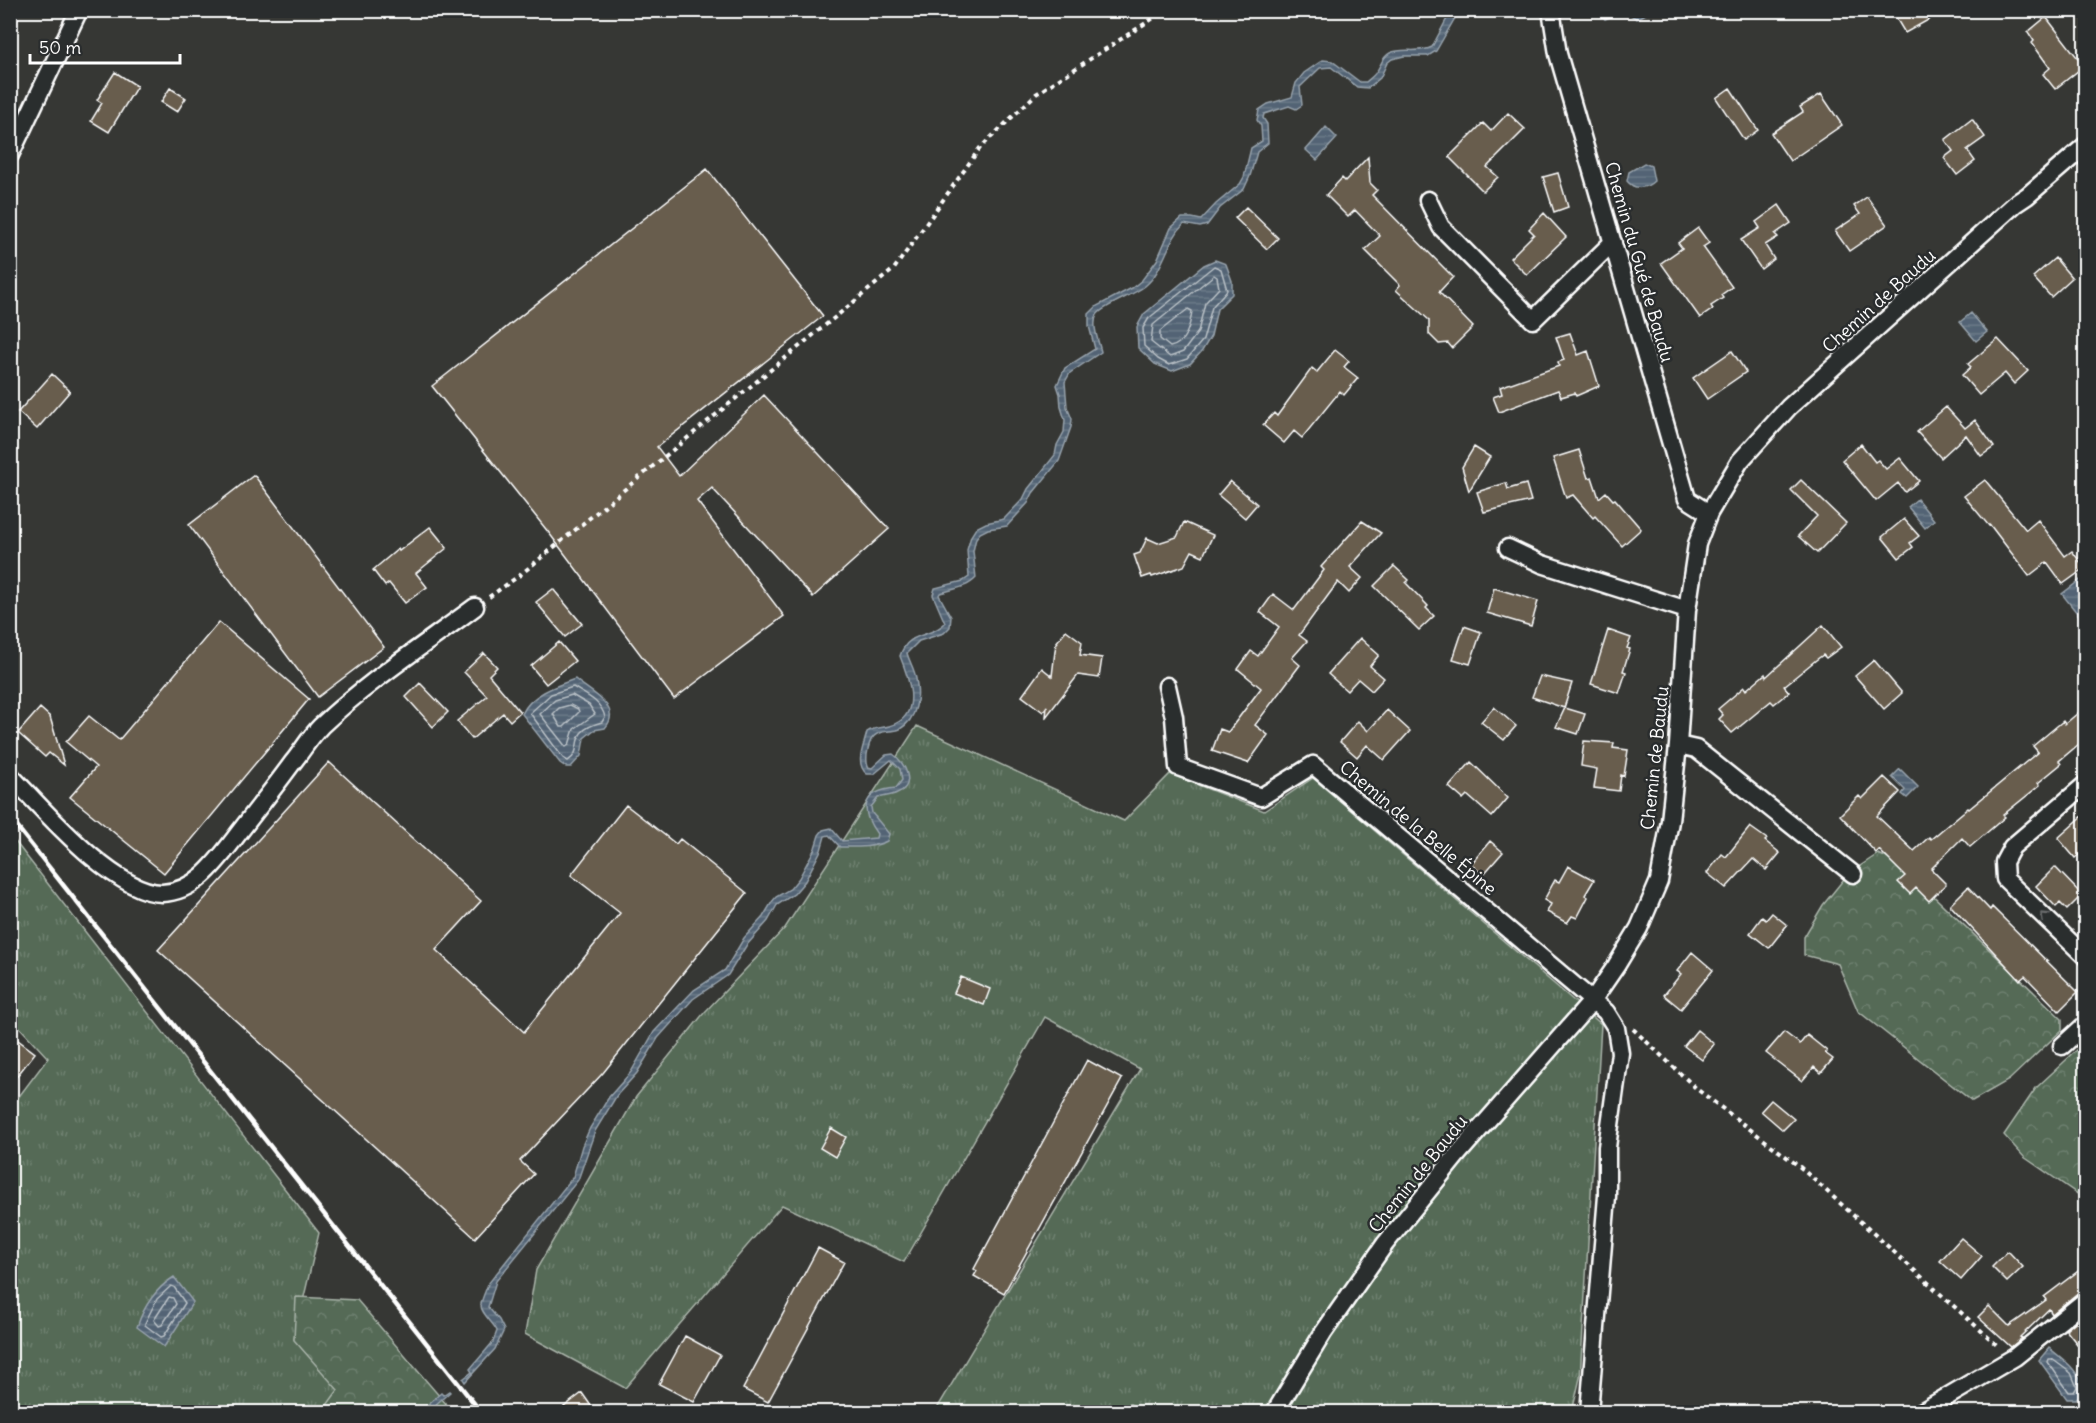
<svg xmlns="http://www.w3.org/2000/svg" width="2096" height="1423" font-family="Delius,sans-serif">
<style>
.grass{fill:url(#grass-tufts);stroke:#aab4aa;stroke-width:1.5}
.forest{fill:url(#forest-crowns);stroke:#aab4aa;stroke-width:1.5}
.water{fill:url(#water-rules);stroke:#97a2ac;stroke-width:1.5}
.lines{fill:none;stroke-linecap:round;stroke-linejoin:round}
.shore{stroke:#bac1c7;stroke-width:1.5}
.building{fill:#675d4e;stroke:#fff;stroke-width:1.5}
.street-casing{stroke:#fff;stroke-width:21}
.path{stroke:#fff;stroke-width:4;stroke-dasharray:4.5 4.5;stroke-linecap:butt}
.street{stroke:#2a2d2e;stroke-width:16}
.rail{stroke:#fff;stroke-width:4.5}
.oneway{stroke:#6a6c6d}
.labels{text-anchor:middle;stroke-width:5;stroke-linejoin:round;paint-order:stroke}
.street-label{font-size:18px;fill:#fff;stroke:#2a2d2e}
</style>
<defs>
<pattern id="grass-tufts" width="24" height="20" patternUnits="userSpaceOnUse" patternTransform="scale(1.5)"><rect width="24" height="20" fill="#546a56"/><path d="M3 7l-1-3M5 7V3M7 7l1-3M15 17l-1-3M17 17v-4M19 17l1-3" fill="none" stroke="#6e806f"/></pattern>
<pattern id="forest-crowns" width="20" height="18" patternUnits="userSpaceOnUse" patternTransform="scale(1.5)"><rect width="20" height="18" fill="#546a56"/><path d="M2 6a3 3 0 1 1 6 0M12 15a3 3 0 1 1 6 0" fill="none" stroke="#6e806f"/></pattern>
<pattern id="water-rules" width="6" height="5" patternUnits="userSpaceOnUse" patternTransform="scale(1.5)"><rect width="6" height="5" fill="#526474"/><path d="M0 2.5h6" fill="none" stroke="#6c7b89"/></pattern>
</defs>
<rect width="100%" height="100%" fill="#363734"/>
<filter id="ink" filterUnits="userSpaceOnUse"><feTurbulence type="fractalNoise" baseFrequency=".0167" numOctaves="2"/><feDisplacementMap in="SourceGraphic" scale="12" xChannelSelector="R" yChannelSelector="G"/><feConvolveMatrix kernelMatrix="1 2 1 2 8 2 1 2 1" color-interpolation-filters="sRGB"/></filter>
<g filter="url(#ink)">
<path class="grass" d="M917,726l207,95 46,-47 94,37 49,-33 288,246 -21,354 -8,34h-427l-15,-8 -5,8h-190l205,-343 -95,-52 -141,245 -122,-57 -157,183 -100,-54 11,-64 100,-173 68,-84 81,-85z
M10,835l309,398 -25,106 49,51 -7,22h-325v-305l37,-49 -37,-40z"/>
<path class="forest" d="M1878,854l21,9 163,156v11l-53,50 -37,21 -114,-90 -20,-47 -34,-9v-18l19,-32 25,-31z
M2079,1048l7,2 -1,149 -61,-42 -20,-22 32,-47z
M296,1297l61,3 96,112h-131l16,-22 -44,-50z"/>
<path class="water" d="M1451,11h8l-23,40 -8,5h-24l-12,3 -5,4 -7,15 -12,10 -11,-1 -26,-20 -11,1 -20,19 2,18 -6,4 -7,-3 -25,8 -1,4 4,6 1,19 -11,9 -7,24 -6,13 -24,19 -13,17 -7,2 -16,-3c-18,18 -19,45 -39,62 -11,9 -43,20 -48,29 -6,9 2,27 4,37l-31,21 -5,9 2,25 5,12 -1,8 -12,34 -26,32 -5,10 -21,23 -19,3 -8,4 -4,5 -3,13 3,27c-9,10 -23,11 -36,15l-1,2 12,22 -1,10 -6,6 -25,8 -12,12c2,8 8,17 9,26 4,18 1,40 -16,50 -7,3 -16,1 -23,5 -9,4 -12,25 -9,33l4,1 14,-13 7,-1c12,8 24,32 4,39 -6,3 -13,3 -19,5l-7,9 1,6 17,21 -2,7c-13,7 -33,6 -47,6l-11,-12 -4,1 -4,14 -16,31 -11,13 -17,11 -9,16 -22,25 -18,29 -35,24 -35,39 -21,35 -20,22 -22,36 -17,49 -82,101 -8,26 11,13 5,10 -9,19 -30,33 -2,-3 9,-7 -2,-3 23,-27 4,-11c-3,-8 -17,-18 -16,-27 1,-6 5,-14 7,-20l85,-107 9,-31 8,-18 19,-31 22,-25 23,-40 40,-42 31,-20 19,-32 19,-21 9,-15 4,-5 14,-8 9,-11 16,-30 4,-13 4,-5 8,-2 11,13 34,-3 1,-4c-18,-25 -15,-43 19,-46l6,-8 -2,-11 -9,-9 -17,14h-7c-13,-10 -3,-28 0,-42 9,-6 18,-3 28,-8 27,-12 13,-48 5,-68 8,-26 32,-18 45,-33l-12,-28 2,-7 28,-7 6,-4 -2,-27 4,-14 5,-8 10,-5 18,-4 19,-20 5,-10 27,-34 2,-10 7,-13 1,-12 -4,-13 -1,-13 -3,-9 8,-17 30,-19 -6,-23v-12l8,-8 35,-18 10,-8 15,-20 14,-32 11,-10h10l9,2 15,-16 24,-20 4,-7 7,-29 11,-7 -1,-15 -4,-6 2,-10 9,-6 24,-7 4,-14 8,-10 19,-13 9,1 28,21h6c3,-3 8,-6 10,-10 5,-6 6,-15 14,-19 13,-6 29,1 42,-6z
M1599,11l52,-1v1l-14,8 -13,-8 -19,8z
M1326,127l11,11 -20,22 -11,-10z
M1644,163l7,3 3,15c-8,8 -20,9 -27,0l2,-9z
M1215,260l11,4 6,17v13l-15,15 -6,27 -9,15 -12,13 -18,7 -17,-7 -17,-16 -1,-21 7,-13 60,-49z
M1971,313l16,19 -11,9 -16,-19z
M1917,499l17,21 -9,8 -17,-21z
M2080,580l5,6v37l-23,-29z
M575,679c13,12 49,27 30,49l-11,2 -10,8 -3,18 -10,11h-5l-6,-4 -38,-49c8,-19 33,-28 53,-35z
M1900,769l18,18 -11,11 -5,-4 3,-4 -13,-13z
M174,1277l19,25 -29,45 -27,-20c7,-21 18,-38 37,-50z
M2049,1348c16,13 30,22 35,42l-8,9h-9l-28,-39z
M449,1391l1,1 -23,20h-8l22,-19 2,2z"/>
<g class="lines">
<path class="shore" d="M1214,266l7,3 6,21 -15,17 -9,33 -16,19 -18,6 -11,-6 -14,-13 -1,-18 6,-10z
M1214,275l3,2 2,11 -14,15 -7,29 -15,20 -13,5 -19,-15 2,-17z
M1188,309l4,2c-2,15 -6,33 -22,36l-10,-8v-8z
M573,687c13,8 28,14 32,30l-3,5c-38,10 -16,28 -34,39l-5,-3 -33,-45 21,-19z
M572,695l17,10 6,9 -21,15 -5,16 -3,2 -26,-33 15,-14z
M570,705l8,4 1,3 -15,15h-3l-8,-13 6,-6z
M171,1286l3,1 11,16 -21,33 -3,1 -16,-12v-2l12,-24z
M169,1297l4,1 3,6 -14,21 -3,1 -5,-6z
M2049,1359h3l19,14 6,14 -3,5h-5l-21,-30z"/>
</g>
<path class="building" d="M1909,10h37l-41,23 -9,-15z
M2046,17l38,49 -29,23 -12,-15 7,-6 -18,-25 2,-2 -6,-9z
M115,72l22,14 -28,46 -18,-11 11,-18 -5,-3z
M170,88l16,10 -9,14 -16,-10z
M1730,88l28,42 -14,10 -28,-42z
M1821,94l21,31 -52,36 -19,-28 32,-21 -3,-5z
M1508,113l17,16 -38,38 11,10 -15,14 -34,-34 34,-34 8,8z
M1972,119l13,18 -18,13 8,11 -18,14 -13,-17 9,-7 -8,-11z
M1368,157l2,26 7,7 -5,5 81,82 -14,15 34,35 -21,21 -4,-5 -9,1 -10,-10v-14l-33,-30 4,-5 -35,-35 15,-14 -25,-26 -7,7 -22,-22 16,-17 3,3z
M707,169l116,147 -166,131 22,29 85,-81 125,134 -76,68 -101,-109 -15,13 87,115 -110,83 -125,-166 -117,-147z
M1558,173l10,34 -14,5 -11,-35z
M1867,197l20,28 -38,26 -14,-20 25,-17 -6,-8z
M1779,205l12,18 -16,11 3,3 -13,8 9,14 -13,10 -20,-29 19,-12 -4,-6z
M1246,207l32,31 -11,11 -32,-31z
M1544,213l22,24 -39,38 -17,-17 24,-24 -5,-5z
M1698,228l11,15 -6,4 29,40 -11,8 2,3 -12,8 2,3 -13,9 -39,-55 21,-15 -4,-5z
M2055,258l17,20 -21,19 -18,-20z
M1570,333l8,22 10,-4 11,35 -23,10 -1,-3 -14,4 -3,-7 -59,22 -6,-15 9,-3 -2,-7 59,-21 -1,-4 6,-2 -8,-23z
M1998,339l30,32 -14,13 -9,-11 -26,22 -17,-20 9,-8 -3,-3z
M1335,350l14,11 -5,6 14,11 -14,17 -4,-4 -38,47 -8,-7 -10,12 -21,-18 11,-12 3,3 35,-48 5,4z
M1732,351l14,21 -39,27 -14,-21z
M52,374l18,17 -33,38 -19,-17z
M1946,407l19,21 10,-8 19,27 -13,9 -15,-21 -25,23 -24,-26z
M1861,444l14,18 3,-2 8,9 14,-11 19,23 -14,11 -7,-9 -22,18 -34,-41z
M1474,447l16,10 -21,34 -7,-24z
M1579,450l9,28 4,-1 7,21 7,-6 7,8 2,-1 26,30 -19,17 -27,-30 -2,2 -20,-23 -7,3 -13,-40z
M254,475l130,172 -66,50 -129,-172z
M1801,480l45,43 -29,30 -19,-17 19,-20 -26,-26z
M1985,480l41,50 12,-10 27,36 7,-5 13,17 -22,16 -16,-22 -18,14 -39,-51 -1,1 -25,-30z
M1230,481l27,23 -12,14 -27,-23z
M1506,483l2,6 18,-5 5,17 -47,11 -7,-20z
M1904,519l15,17 -9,7 3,4 -14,11 -17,-21z
M1362,521l19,12 -31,34 12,11 -13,15 -11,-11 -39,53 8,6 -15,17 8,7 -45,60 13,10 -20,28 -36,-12 8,-22 8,3 33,-44 -23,-19 13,-18 7,5 21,-29 -19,-15 13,-18 21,16 30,-40 -3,-3z
M1184,522l29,13 -10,21 -11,-5 -8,15 -32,11 -1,-2 -9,3 -8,-23 6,-2 7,-15 11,5 19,-6z
M430,527l17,21 -31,25 11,14 -22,16 -16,-20 -4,3 -12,-16 25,-21 1,2z
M1394,566l15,14 -3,3 22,23 -2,2 8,8 -15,14 -45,-44z
M1494,588l44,13 -7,25 -44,-13z
M553,589l29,35 -17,13 -29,-35z
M219,622l90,77 -145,174 -94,-76 26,-30 -30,-25 23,-26 30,24z
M1823,625l18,22 -15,11 -3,-3 -7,5 -32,26 5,6 -15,12 -3,-3 -39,32 -13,-14 4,-4 -5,-6 26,-22 2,3 19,-16 1,3z
M1464,626l17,6 -11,32 -17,-5z
M1066,630l16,12 -2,13 22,3 -3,20 -21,-3 -32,42 1,-11 -4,6 -21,-16 20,-28 10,8 4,-33z
M1608,630l23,8 -4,10 3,1 -7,22 3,1 -7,21 -28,-9z
M1360,638l19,17 -9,11 14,12 -12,13 -14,-12 -11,12 -19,-17z
M559,642l16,19 -29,23 -15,-18z
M484,653l13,14 -8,8 31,37 -10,9 -7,-8 -31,26 -15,-18 30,-25 -23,-24z
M1874,660l28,33 -18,16 -29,-33z
M1540,676l32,7 -8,25 -32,-11z
M420,683l28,29 -15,15 -27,-30z
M1494,707l22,19 -12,14 -23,-18z
M2085,707v32l-26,22 2,3 -23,19 2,2 -37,30 2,2 -35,30 -8,-9 -31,31 15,15 -17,17 -13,-13 -6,6 -12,-12 7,-6 -26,-26 -3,3 -36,-38 19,-19 3,3 22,-22 16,15 -23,24 37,35 15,-14 2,2 37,-31 1,1 69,-57 -5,-6 30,-25 2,3z
M40,708l10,9 14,48 -15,-12 -4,4 -27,-24z
M1565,708l20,6 -7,20 -22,-7z
M1387,710l23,21 -26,29 -17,-15 -10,12 -17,-15 18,-21 10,10z
M1584,741l30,2 -1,5 15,2 -4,26 -3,-1 -2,16 -25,-3 3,-19 -16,-3z
M329,762l152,139 -45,49 88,82 96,-119 -49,-38 55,-70 50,39 4,-5 67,54 -144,180 -83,88 14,13 -59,64 -317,-288z
M1471,762l37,36 -16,19 -25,-22 -4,4 -14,-12z
M2085,814v36l-10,8 -17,-20z
M1750,827l17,12 -2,2 15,12 -14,17 -13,-11 -27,29 -19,-15 15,-19 4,3z
M1490,841l13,11 -20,23 -12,-11z
M1568,866l26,14 -9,15 3,2 -11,21 -5,-2 -5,7 -20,-11 4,-8 -7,-4 11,-20 4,2z
M2055,867l27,28 -15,15 -7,-7 -4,4 -20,-21z
M1968,887l22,23 2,-3 86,85 -19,19 -34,-35 -5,4 -70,-75z
M1772,913l15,12 -18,23 -19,-15 12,-16 4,3z
M1692,952l21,18 -32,39 -17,-14 17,-21 -4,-3z
M961,977l29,12 -6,16 -30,-12z
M1697,1030l17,14 -12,16 -18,-14z
M1784,1032l16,12 7,-9 20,16 -2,2 8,6 -12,14 -7,-6 -12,14 -36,-28z
M10,1034l25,19 -25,32z
M1087,1060l35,19 -118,214 -30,-17 3,-5 -3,-2z
M1771,1100l23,19 -11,11 -22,-19z
M831,1128l15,9 -11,20 -15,-9z
M1961,1238l21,18 -21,24 -21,-19z
M818,1248l26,14 -76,140 -25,-13z
M2008,1251l15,16 -16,15 -15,-15z
M2085,1266v24l-6,2 -27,22 -3,-5 -29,28 2,1 -11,9 -33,-30 11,-11 20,20 37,-26 -2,-3z
M2085,1314v40l-19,-24z
M685,1336l35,19 -26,47 -35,-18z
M582,1393l14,20h-40z"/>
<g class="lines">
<defs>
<path id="street" d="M1551,10l7,44 129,445 22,14
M10,155l69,-145
M1428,200l13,27 92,93 80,-78
M1508,548l34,16 145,46
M1167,686l7,31 4,50 83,30 52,-32 293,247 10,16 4,25 -13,94v49l-18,216
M1678,745l18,4 157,125
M10,775c32,33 104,118 152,118 33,-1 54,-30 73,-55 19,-25 39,-50 58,-76 9,-11 17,-25 28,-36 46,-44 103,-81 154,-119
M2086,784l-74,63 -8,15 1,17 81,78
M2062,1046l24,-22
M1275,1412l48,-79 62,-89 72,-89 135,-154 24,-35 23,-38 20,-47 11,-60 8,-76 9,-135 10,-66 12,-31 31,-52 49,-54 226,-203 12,-8 59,-51
M1921,1412l94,-55 71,-57"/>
</defs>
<use href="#street" class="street-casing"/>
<path class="path" d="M489,597l31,-22 374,-306 86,-121 56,-54 130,-84
M1633,1029l65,61 102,77 198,179"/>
<use href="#street" class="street"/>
<path class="rail" d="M10,818l471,594"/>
</g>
<defs><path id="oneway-chevron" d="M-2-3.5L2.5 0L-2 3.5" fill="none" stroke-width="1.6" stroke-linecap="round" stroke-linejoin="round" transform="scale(1.5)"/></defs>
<use class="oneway" href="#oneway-chevron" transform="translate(2044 916) rotate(-136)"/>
</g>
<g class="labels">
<g class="street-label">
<text transform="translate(1639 262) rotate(74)" y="6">Chemin du Gué de Baudu</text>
<text transform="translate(1879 301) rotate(-42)" y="6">Chemin de Baudu</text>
<text transform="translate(1655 758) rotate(-84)" y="6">Chemin de Baudu</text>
<text transform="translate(1418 828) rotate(40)" y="6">Chemin de la Belle Épine</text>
<text transform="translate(1418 1174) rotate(-51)" y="6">Chemin de Baudu</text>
</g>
</g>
<rect width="2096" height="1423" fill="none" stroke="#2a2d2e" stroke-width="36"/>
<rect x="18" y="18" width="2060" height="1387" fill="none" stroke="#fff" stroke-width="2" filter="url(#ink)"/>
<path d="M30 54v9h150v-9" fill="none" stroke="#ffffff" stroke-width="3"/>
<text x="39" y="54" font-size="18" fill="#ffffff" stroke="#2a2d2e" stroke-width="4.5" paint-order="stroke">50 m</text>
</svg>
